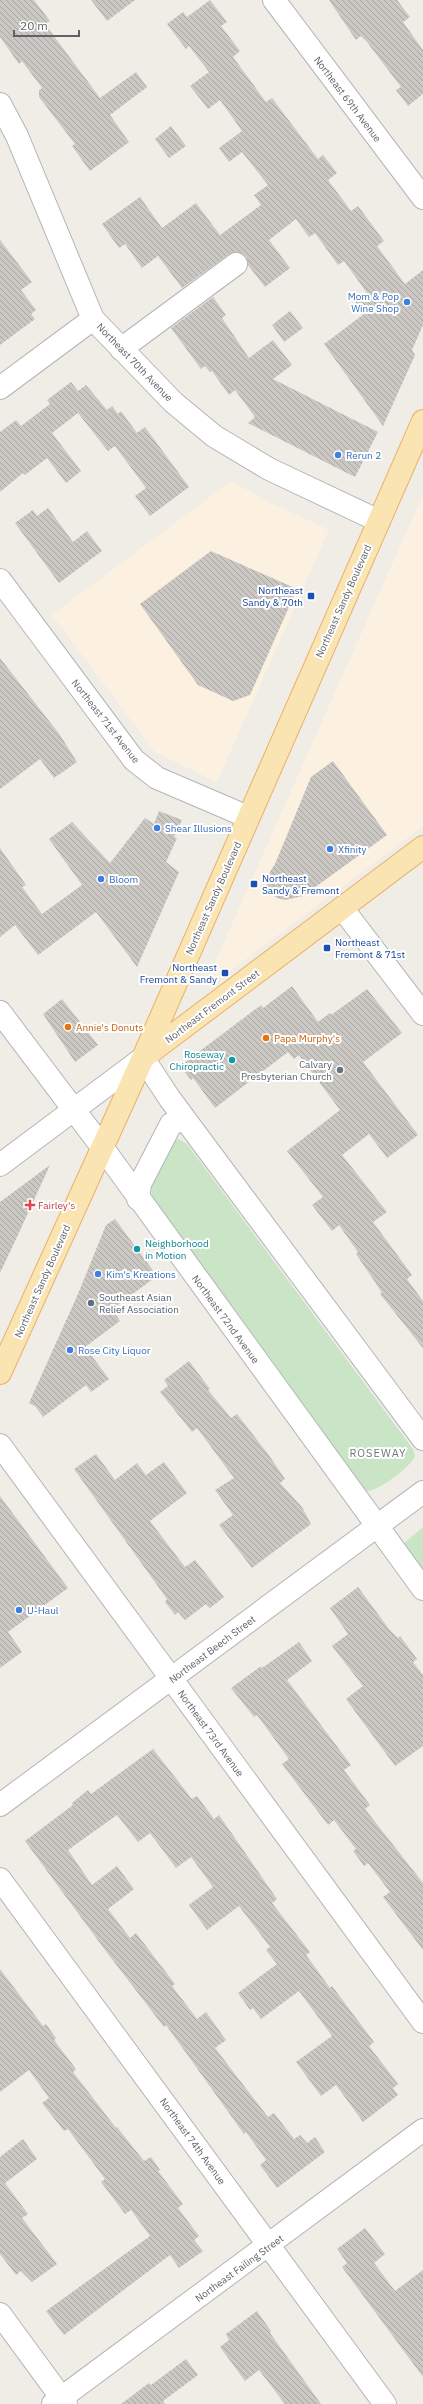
<svg xmlns="http://www.w3.org/2000/svg" width="423" height="2404" font-family="'IBM Plex Sans',sans-serif">
<style>
.commercial{fill:#fcf1e0}
.green{fill:#cae5c6}
.building{fill:url(#building-back-hatch)}
.lines{fill:none;stroke-linecap:round;stroke-linejoin:round}
.minor-casing{stroke:#b2b5b8;stroke-width:24}
.major-casing{stroke:#e9b167;stroke-width:24}
.minor{stroke:#fff;stroke-width:22}
.major{stroke:#fae4b2;stroke-width:22}
.shop-dot{fill:#3f7fe0;stroke:#fff;stroke-width:1.5}
.transit-dot{fill:#1a4fb4;stroke:#fff;stroke-width:1.5}
.food-dot{fill:#e8710a;stroke:#fff;stroke-width:1.5}
.culture-dot{fill:#0f9aa8;stroke:#fff;stroke-width:1.5}
.worship-dot{fill:#6b7280;stroke:#fff;stroke-width:1.5}
.health-dot{fill:#e0444e;stroke:#fff;stroke-width:1.5}
.service-dot{fill:#5c6f8a;stroke:#fff;stroke-width:1.5}
.labels{text-anchor:middle;stroke-width:4;stroke-linejoin:round;paint-order:stroke}
.street-label{font-size:10px;fill:#5f6366;stroke:#fff}
.shop-label{font-size:10px;fill:#366cbe;stroke:#fff;text-anchor:start}
.transit-label{font-size:10px;fill:#164399;stroke:#fff;text-anchor:end}
.food-label{font-size:10px;fill:#c56008;stroke:#fff;text-anchor:start}
.culture-label{font-size:10px;fill:#0d838f;stroke:#fff;text-anchor:end}
.worship-label{font-size:10px;fill:#5b616d;stroke:#fff;text-anchor:end}
.health-label{font-size:10px;fill:#be3a42;stroke:#fff;text-anchor:start}
.service-label{font-size:10px;fill:#4e5e75;stroke:#fff;text-anchor:start}
.neighbourhood-label{font-size:11px;letter-spacing:1px;fill:#707578;stroke:#fff}
</style>
<defs>
<pattern id="building-back-hatch" width="6" height="6" patternUnits="userSpaceOnUse"><rect width="6" height="6" fill="#cbc8c4"/><path d="M-1 5l2 2M0 0l6 6M5-1l2 2" fill="none" stroke="#a8a6a3"/></pattern>
</defs>
<rect width="100%" height="100%" fill="#f0ede7"/>
<path class="commercial" d="M231,481l36,20 62,29 -112,252 -62,-30 -103,-137z
M423,495v331l-216,162 -2,-3z"/>
<path class="green" d="M179,1139l8,5 226,305 2,7c-3,10 -38,36 -48,35l-6,-5 -209,-288 -1,-14 21,-42z
M423,1527v52l-20,-35z"/>
<path class="building" d="M0,0h34l16,21 -5,3 55,74 36,-26 11,15 -37,28 19,27 -39,29 -18,-25 3,-2 -36,-47v-7l3,-2 -20,-27 -3,3 -19,-27z
M91,0h44l-28,21z
M210,0l17,22 -6,4 19,25 -7,6 33,45 6,-4 46,61 5,-4 14,18 -9,7 23,31 7,-5 26,35 -7,5 28,38 18,-14v55l-11,25 3,5 -32,71 -59,-82 40,-30 -9,-12 12,-9 -23,-32 -6,4 -23,-32 -6,4 -13,-18 -27,21 21,28 -25,19 -17,-22 -2,-9 -11,-4 -6,2 -47,34 -24,-32 -16,12 -17,-24 -6,4 -17,-24 38,-27 22,31 34,-25 24,32 41,-30 -7,-10 14,-10 -26,-33 -13,10 -10,-14 23,-17 -22,-31 -12,9 -18,-23 19,-14 -20,-26 -3,3 -19,-25 16,-12 4,5z
M329,0h68l13,17 -7,5 20,28v44l-15,12 -12,-16 5,-3 -34,-45 -6,-6 -5,4z
M171,126l15,20 -17,12 -14,-19z
M0,240l32,42 -11,8 15,20 -5,4 4,5 -35,26z
M213,297l13,18 -4,3 27,40 24,-18 19,25 -19,14 105,53 -23,45 -107,-54 7,-6 -20,-27 -6,5 -17,-24 -2,1 -5,-6 -4,3 -30,-41z
M290,311l13,17 -19,14 -12,-17z
M71,382l7,9 8,-6 21,25 5,-4 6,8 3,-3 16,22 8,-6 44,60 -39,29 -15,-20 11,-8 -31,-42 -7,5 -30,-38 -26,20 29,38 -15,12 -19,-25 -22,17 -2,-2 -23,19v-60l16,-12 5,6 29,-22 -3,-4z
M48,508l25,34 14,-11 15,20 -43,32 -44,-60 18,-13 4,6z
M211,551l86,38 -47,106 -17,6 -35,-16 -58,-81z
M0,658l60,77 17,27 -23,16 -14,-19 -40,30z
M333,761l54,74 -84,61 -18,4 -8,-2 -7,-5 -4,-11 2,-7 7,-11 36,-87z
M159,811l23,9 -8,17 3,1 -11,24 13,10 -42,95 -41,-55 -58,43 -23,-30 -15,12v-89l26,37 -4,2 20,27 40,-29 -33,-46 23,-17 38,41 35,-45 9,6z
M292,986l26,36 12,-9 1,2 36,-26 35,44 -39,29 55,73 -31,23 -18,-24 -27,21 45,57 -14,10 39,53 -5,4 16,22v47l-43,-54 2,-1 -7,-11 -19,-28 2,-2 -19,-27 -7,6 -20,-26 11,-8 -36,-46 53,-41 -41,-55 -5,4 -6,-7 -73,56 -22,-30 -2,2 -11,-14 81,-61 2,3z
M62,999l36,46 -23,17 -32,-48z
M50,1165l-33,72 -17,36v-71z
M115,1219l42,57 -45,33 8,12 -35,26 24,32 -18,13 -5,-7 -43,32 -7,-10 -7,-4 49,-109 28,-69z
M189,1361l21,28 -2,1 23,28 6,-4 31,40 17,25 -5,4 22,24 9,17 -59,44 -33,-43 14,-10 -18,-25 19,-12 -37,-50 -5,4 -32,-40 8,-6 -4,-6z
M96,1454l19,26 22,-17 9,12 18,-13 23,31 -37,28 35,46 10,-7 29,37 -14,11 -4,-4 -21,16 -7,-8 -3,3 -10,-13 2,-3 -93,-130z
M0,1496l68,92 -60,44 14,20 -22,16z
M358,1587l31,42 9,9 2,-2 17,23 -4,3 10,13v71l-28,20 -49,-67 17,-13 -31,-40 16,-12 -18,-26z
M299,1642l13,19 -25,19 64,85 -7,5 26,35 -5,4 58,74v67l-40,-53 7,-5 -22,-29 -4,3 -11,-15 3,-2 -22,-29 -6,5 -46,-61 7,-5 -32,-44 -3,2 -23,-29 30,-22 1,2z
M153,1749l39,50 5,-3 17,23 5,-4 58,84 -5,4 38,49 -4,3 24,33 2,-2 42,56 -5,4 29,38 -5,4 5,7 -35,27 -27,-37 -15,11 -25,-34 36,-26 -33,-45 -38,28 -8,-11 -3,2 -12,-17 39,-29 -11,-14 4,-3 -31,-41 -32,24 -18,-25 24,-18 -22,-30 -15,11 -26,-35 -12,9 -21,-27 -49,35 24,35 25,-19 17,23 -26,20 22,29 6,-5 39,51 -3,2 25,33 9,-7 20,28 -11,8 53,69 6,-4 20,26 6,-4 7,8 8,-6 10,15 -48,36 -17,-23 6,-5 -20,-28 -2,2 -78,-109 -2,2 -59,-77 -80,-109 48,-36 -1,-2 16,-13 3,4z
M0,1969l43,57 3,-2 10,14 -2,2 22,29 -3,3 43,56 1,-1 27,34 7,-4 9,13 -2,1 25,33 -5,4 21,28 -5,4 9,11 -24,17 -9,-13 -106,80 -18,-24 104,-75 -19,-26 -6,4 -24,-32 4,-3 -37,-50 -4,2 -22,-28 7,-5 -20,-28 -29,22z
M23,2139l14,20 -32,24 23,31 -6,4 35,46 -25,18 -11,-11 -5,4 -16,-21v-97z
M365,2228l20,26 -11,9 21,28 28,-21v107l-81,-110 5,-4 -10,-14z
M257,2311l14,20 -1,2 51,71h-36l-26,-34 -14,11 -25,-34 9,-7 -3,-6z
M186,2359l12,16 -35,26 2,3h-44l28,-21 2,2z"/>
<g class="lines">
<defs>
<path id="minor" d="M274,0l149,198
M0,104l17,32 76,183 80,83 41,34 55,33 110,52
M121,349l115,-85
M0,388l93,-69
M0,580l134,180 23,18 91,39
M342,908l81,106
M0,1012l102,135 321,442
M0,1165l143,-107 27,41 253,340
M138,1199l2,-15 31,-60 13,-5
M0,1445l423,577
M0,1805l423,-313
M0,1879l385,525
M0,2314l66,90
M53,2404l370,-274"/>
<path id="major" d="M144,1057l279,-210
M0,1373l143,-315 280,-637"/>
</defs>
<use href="#minor" class="minor-casing"/>
<use href="#major" class="major-casing"/>
<use href="#minor" class="minor"/>
<use href="#major" class="major"/>
</g>
<g class="shop-dot">
<circle cx="407" cy="302" r="4"/>
<circle cx="338" cy="455" r="4"/>
<circle cx="157" cy="828" r="4"/>
<circle cx="330" cy="849" r="4"/>
<circle cx="101" cy="879" r="4"/>
<circle cx="98" cy="1274" r="4"/>
<circle cx="70" cy="1350" r="4"/>
<circle cx="19" cy="1610" r="4"/>
</g>
<g class="transit-dot">
<rect x="307" y="592" width="8" height="8" rx="2"/>
<rect x="250" y="880" width="8" height="8" rx="2"/>
<rect x="323" y="944" width="8" height="8" rx="2"/>
<rect x="221" y="969" width="8" height="8" rx="2"/>
</g>
<g class="food-dot">
<circle cx="68" cy="1027" r="4"/>
<circle cx="266" cy="1038" r="4"/>
</g>
<g class="culture-dot">
<circle cx="232" cy="1060" r="4"/>
<circle cx="137" cy="1249" r="4"/>
</g>
<circle class="worship-dot" cx="340" cy="1070" r="4"/>
<path class="health-dot" d="M28 1199h4v4h4v4h-4v4h-4v-4h-4v-4h4z"/>
<circle class="service-dot" cx="91" cy="1303" r="4"/>
<g class="labels">
<g class="street-label">
<text transform="translate(348 99) rotate(53)" y="4">Northeast 69th Avenue</text>
<text transform="translate(135 362) rotate(46)" y="4">Northeast 70th Avenue</text>
<text transform="translate(343 601) rotate(-66)" y="4">Northeast Sandy Boulevard</text>
<text transform="translate(106 721) rotate(52)" y="4">Northeast 71st Avenue</text>
<text transform="translate(213 898) rotate(-66)" y="4">Northeast Sandy Boulevard</text>
<text transform="translate(212 1006) rotate(-37)" y="4">Northeast Fremont Street</text>
<text transform="translate(42 1281) rotate(-66)" y="4">Northeast Sandy Boulevard</text>
<text transform="translate(226 1319) rotate(54)" y="4">Northeast 72nd Avenue</text>
<text transform="translate(212 1649) rotate(-37)" y="4">Northeast Beech Street</text>
<text transform="translate(211 1733) rotate(54)" y="4">Northeast 73rd Avenue</text>
<text transform="translate(193 2141) rotate(54)" y="4">Northeast 74th Avenue</text>
<text transform="translate(239 2268) rotate(-36)" y="4">Northeast Failing Street</text>
</g>
<g class="shop-label">
<text x="399" y="300" text-anchor="end">Mom &amp; Pop<tspan x="399" dy="12">Wine Shop</tspan></text>
<text x="346" y="459">Rerun 2</text>
<text x="165" y="832">Shear Illusions</text>
<text x="338" y="853">Xfinity</text>
<text x="109" y="883">Bloom</text>
<text x="106" y="1278">Kim's Kreations</text>
<text x="78" y="1354">Rose City Liquor</text>
<text x="27" y="1614">U-Haul</text>
</g>
<g class="transit-label">
<text x="303" y="594">Northeast<tspan x="303" dy="12">Sandy &amp; 70th</tspan></text>
<text x="262" y="882" text-anchor="start">Northeast<tspan x="262" dy="12">Sandy &amp; Fremont</tspan></text>
<text x="335" y="946" text-anchor="start">Northeast<tspan x="335" dy="12">Fremont &amp; 71st</tspan></text>
<text x="217" y="971">Northeast<tspan x="217" dy="12">Fremont &amp; Sandy</tspan></text>
</g>
<g class="food-label">
<text x="76" y="1031">Annie's Donuts</text>
<text x="274" y="1042">Papa Murphy's</text>
</g>
<g class="culture-label">
<text x="224" y="1058">Roseway<tspan x="224" dy="12">Chiropractic</tspan></text>
<text x="145" y="1247" text-anchor="start">Neighborhood<tspan x="145" dy="12">in Motion</tspan></text>
</g>
<g class="worship-label">
<text x="332" y="1068">Calvary<tspan x="332" dy="12">Presbyterian Church</tspan></text>
</g>
<g class="health-label">
<text x="38" y="1209">Fairley's</text>
</g>
<g class="service-label">
<text x="99" y="1301">Southeast Asian<tspan x="99" dy="12">Relief Association</tspan></text>
</g>
<g class="neighbourhood-label">
<text x="378" y="1457">ROSEWAY</text>
</g>
</g>
<path d="M14 30v6h65v-6" fill="none" stroke="#5f6366" stroke-width="2"/>
<text x="20" y="30" font-size="12" fill="#5f6366" stroke="#ffffff" stroke-width="3" paint-order="stroke">20 m</text>
</svg>
